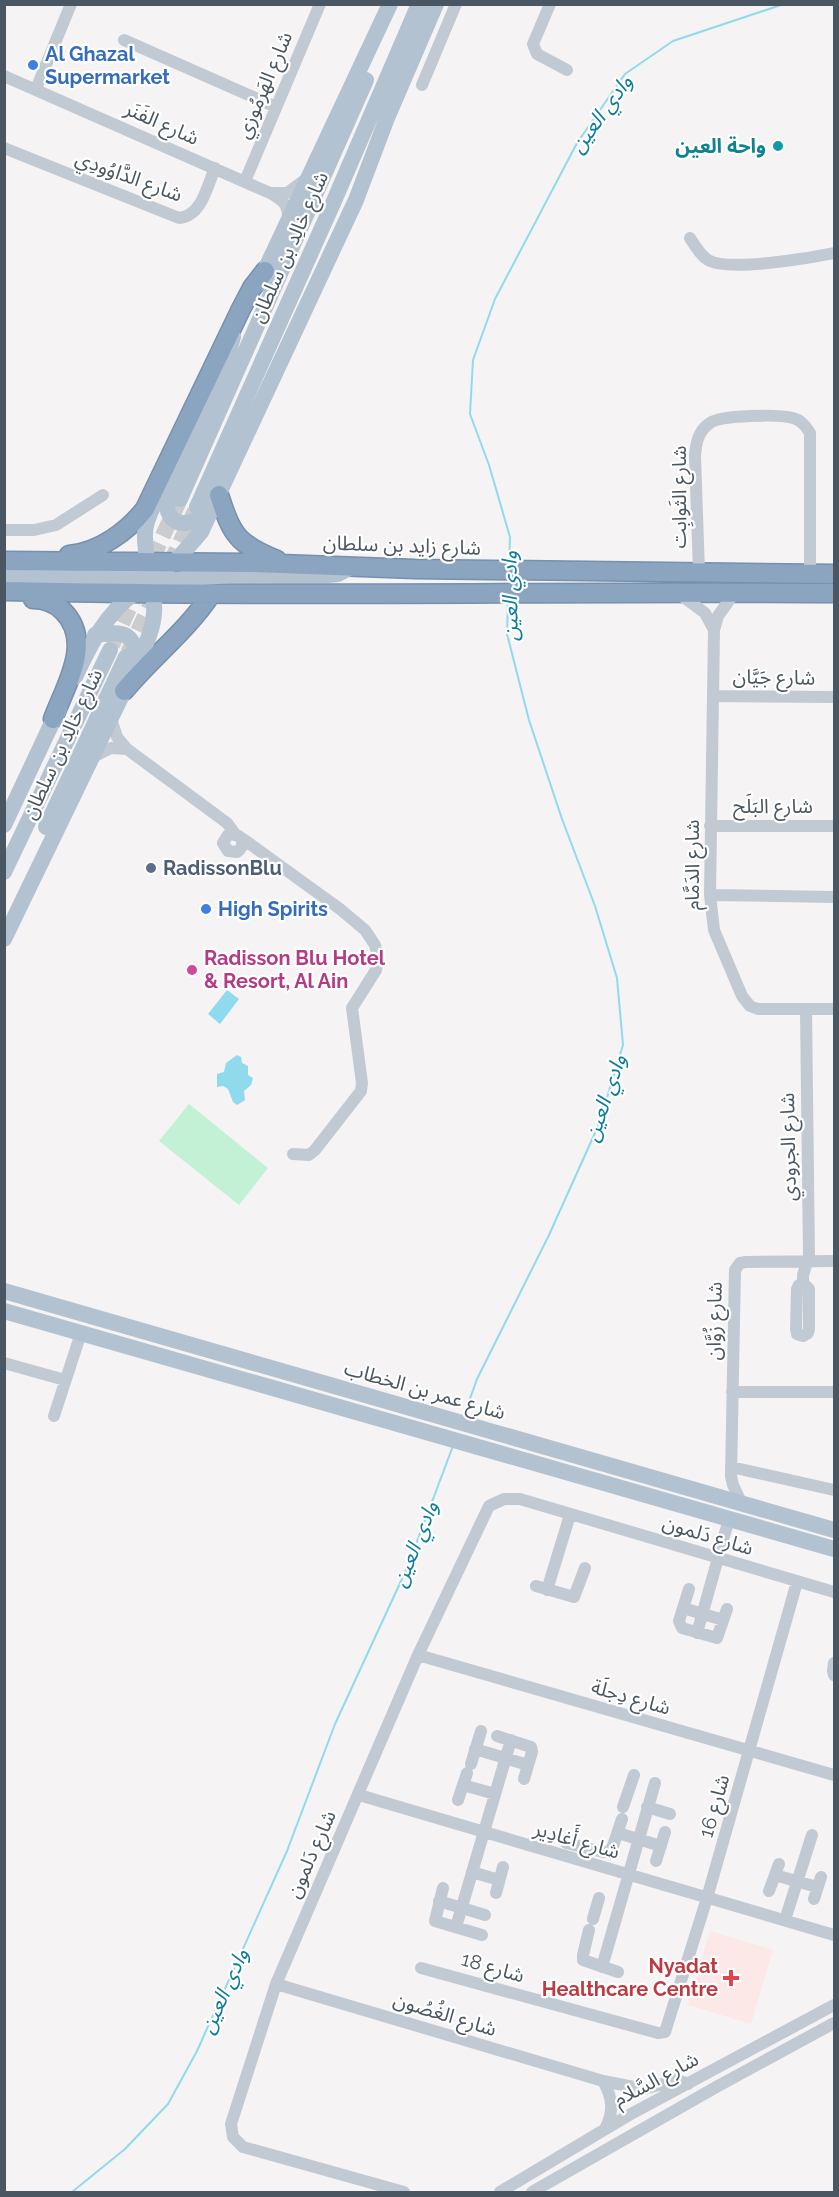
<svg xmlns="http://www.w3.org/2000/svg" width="839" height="2197" font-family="Raleway,'Noto Sans Arabic',sans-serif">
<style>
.medical{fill:#fce8e6}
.green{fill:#c3f1d5}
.water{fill:#90daee}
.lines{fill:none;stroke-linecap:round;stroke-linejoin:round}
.stream{stroke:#90daee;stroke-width:2}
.major-tunnel{stroke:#caccce;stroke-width:16;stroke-dasharray:16 8;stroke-linecap:butt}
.highway-casing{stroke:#7690ad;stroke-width:21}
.minor{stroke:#c1cad2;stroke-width:12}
.major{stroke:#b3c2d1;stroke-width:16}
.highway{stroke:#8ba5c1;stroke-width:18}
.shop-dot{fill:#3f7fe0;stroke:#fff;stroke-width:2}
.culture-dot{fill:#0f9aa8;stroke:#fff;stroke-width:2}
.service-dot{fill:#5c6f8a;stroke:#fff;stroke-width:2}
.hotel-dot{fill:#d1479c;stroke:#fff;stroke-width:2}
.health-dot{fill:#e0444e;stroke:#fff;stroke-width:2}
.labels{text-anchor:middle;stroke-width:4.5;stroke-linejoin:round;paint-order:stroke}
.shop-label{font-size:20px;font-weight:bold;fill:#366cbe;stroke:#fff;text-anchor:start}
.street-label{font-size:20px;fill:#4a5661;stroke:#fff}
.culture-label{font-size:20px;font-weight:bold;fill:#0d838f;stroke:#fff;text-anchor:end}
.service-label{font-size:20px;font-weight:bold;fill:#4e5e75;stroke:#fff;text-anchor:start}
.hotel-label{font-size:20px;font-weight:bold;fill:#b23c85;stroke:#fff;text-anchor:start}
.health-label{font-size:20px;font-weight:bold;fill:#be3a42;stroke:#fff;text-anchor:end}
.water-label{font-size:21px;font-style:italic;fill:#0c7c9b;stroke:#fff}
</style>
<rect width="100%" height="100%" fill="#f5f3f3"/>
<path class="medical" d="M710,1931l63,19 -22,74 -63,-19z"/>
<path class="green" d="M189,1104l79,64 -29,37 -80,-64z"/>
<path class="water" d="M227,990l12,9 -19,25 -12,-10z
M237,1055l4,2 1,6 6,3v9l5,3 -2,7 -7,6 1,9 -8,5 -4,-3 -5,-13 -5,-3 -6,1v-13l7,-2 2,-9z"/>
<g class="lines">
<path class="stream" d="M509,563l1,-26 -21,-72 -19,-51 3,-54 22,-61 82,-156 48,-69 48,-33 111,-37
M463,1418l14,-39 72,-144 50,-111 24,-79 -6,-67 -22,-72 -33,-87 -33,-99 -22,-86 1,-35
M72,2192l53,-43 43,-45 29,-53 90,-200 48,-127 72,-156 46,-122"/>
<path class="major-tunnel" d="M170,564l25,-53
M112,645l68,-146
M128,653l27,-58"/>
<defs>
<path id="highway" d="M219,495c13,40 18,49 58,65
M69,555c30,-3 58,-23 76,-46l96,-200 11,-21 13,-17
M4,561l247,2 164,6 419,5
M4,591c277,6 554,0 830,2
M33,599c12,0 22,4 30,12 31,31 2,75 -10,108
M124,691c28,-34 63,-60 88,-98"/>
</defs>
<use href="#highway" class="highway-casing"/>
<path class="minor" d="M550,4l-17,40 4,10 30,16
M124,40l152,67
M4,76l266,117c13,7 19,12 18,27
M422,85l34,-81
M36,89l35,-85
M4,148l175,70c23,-2 28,-32 36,-50
M245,181l75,-177
M271,193h16l19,-14
M690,238c5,8 10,17 18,22 20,12 102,-2 126,-7
M4,530h30l22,-5 47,-30
M699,572l-4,-116c1,-13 3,-25 15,-33 11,-8 68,-9 83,-5 8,2 13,8 17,15v141
M735,592l-17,24 -4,14 -4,265 4,35 28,66 8,10 8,3h76
M678,593l27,20 9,17
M713,696l121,1
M111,719l6,18 10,12 100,74 9,12
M93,757l18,-9 16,1
M710,826h124
M239,836c5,6 4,12 -2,16l-9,-1 -5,-8 5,-8c8,-2 12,2 18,6l94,68 25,21 10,15 3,12 -2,13 -24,38 10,75 -1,8 -46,59 -6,5 -16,-1
M710,895l124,2
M803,1283v-8l6,-19 -3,-246
M803,1283l6,6v40l-1,4 -5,3 -6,-2 -1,-5 1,-40 2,-4z
M4,1363l61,17
M732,1392h102
M54,1416l27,-83
M731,1467l103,23
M741,1502l-8,-17 -2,-9 4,-206 5,-7 6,-1 88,-1
M536,1586l38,11 11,-29
M689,1589l-10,32 3,7 35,10 10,-29
M547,1590l23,-75
M683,1608l40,12
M697,1633l32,-114
M418,1655l416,120
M834,1663l-1,8 1,4
M497,1736l34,11 1,5 -8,27
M475,1749l53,16
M471,1764l10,-33
M463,1785l32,9
M359,1795l475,140
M458,1800l9,-27
M623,1807l11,-32
M647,1807l23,7
M618,1833l43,13
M566,1843l37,9h6l4,-6 9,-27
M656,1861l9,-29
M472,1872l27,8
M775,1875l42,12
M443,1888l-8,33 47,14
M769,1891l10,-27
M496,1893l7,-26
M814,1899l7,-22
M439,1901l46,14
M593,1919l6,-21
M785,1920l27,-85
M456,1927l55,-187
M589,1930l-6,25v5l35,12
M602,1967l53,-184
M421,1968l237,65 7,-1 42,-134 90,-316
M276,1984l327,97 41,8 33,-9 11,4
M603,2081c10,17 11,31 2,48
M404,2192l-161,-45 -10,-10 -2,-13 45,-140 142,-329 71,-149 15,-7h16l314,93
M500,2192l129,-77 205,-110
M532,2192l186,-106 116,-63"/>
<path class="major" d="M259,283l131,-279
M180,499l186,-419
M197,507l137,-306 85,-197
M209,511c-29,26 -52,7 -38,-28l50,-105 12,-41
M4,577c33,0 138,6 162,-9 13,-8 24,-24 35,-36l155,-332 31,-82 49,-114
M95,635c28,-4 39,-4 43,27
M75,677c15,-32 31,-64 61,-85 35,-22 147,-16 192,-17l10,-1 13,-7
M4,825l55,-117
M46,827l80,-170
M4,872l106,-222
M4,939l134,-277c7,-16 15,-32 16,-49 2,-27 -10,-52 -9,-79 0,-12 6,-24 12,-35
M4,1291l830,239
M4,1311l830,238"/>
<use href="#highway" class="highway"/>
</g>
<g class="shop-dot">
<circle cx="33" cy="65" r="6"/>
<circle cx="206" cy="909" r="6"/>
</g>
<circle class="culture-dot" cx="778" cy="146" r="6"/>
<circle class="service-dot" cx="151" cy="868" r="6"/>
<circle class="hotel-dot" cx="192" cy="970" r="6"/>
<path class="health-dot" d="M728 1969h6v6h6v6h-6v6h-6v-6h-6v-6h6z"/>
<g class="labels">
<g class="shop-label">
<text x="45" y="61">Al Ghazal<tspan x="45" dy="23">Supermarket</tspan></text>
<text x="218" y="916">High Spirits</text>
</g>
<g class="street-label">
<text transform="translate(264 85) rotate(-67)" y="7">شارع الهَرمُوزي</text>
<text transform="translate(162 123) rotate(24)" y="7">شارع الفَنَر</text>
<text transform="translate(129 176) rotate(20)" y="7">شارع الدَّاوُودِي</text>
<text transform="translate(289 247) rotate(-66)" y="7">شارع خالِد بن سلطان</text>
<text transform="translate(679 497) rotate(-90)" y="7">شارع الثَوابِت</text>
<text transform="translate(402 545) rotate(2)" y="7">شارع زايد بن سلطان</text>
<text transform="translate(774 677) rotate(1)" y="7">شارع جَيَّان</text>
<text transform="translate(62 744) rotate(-65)" y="7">شارع خالِد بن سلطان</text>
<text x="773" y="813">شارع البَلَح</text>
<text transform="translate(692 865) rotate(-90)" y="7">شارع الدَمَّام</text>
<text transform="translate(788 1147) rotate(-91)" y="7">شارع الجرودي</text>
<text transform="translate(714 1321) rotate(-89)" y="7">شارع زُوَّان</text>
<text transform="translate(425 1390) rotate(16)" y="7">شارع عمر بن الخطاب</text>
<text transform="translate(708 1535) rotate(17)" y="7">شارع دَلمون</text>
<text transform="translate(631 1697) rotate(16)" y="7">شارع دِجلَة</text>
<text transform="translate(714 1806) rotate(-74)" y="7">شارع 16</text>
<text transform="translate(577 1840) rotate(16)" y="7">شارع أَغادِير</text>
<text transform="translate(311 1854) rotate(-66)" y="7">شارع دَلمون</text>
<text transform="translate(493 1967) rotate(16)" y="7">شارع 18</text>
<text transform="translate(445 2014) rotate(17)" y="7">شارع الغُصُون</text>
<text transform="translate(656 2079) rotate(-28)" y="7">شارع السَّلام</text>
</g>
<g class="culture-label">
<text x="766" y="153">واحة العين</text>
</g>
<g class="service-label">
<text x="163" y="875">RadissonBlu</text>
</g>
<g class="hotel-label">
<text x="204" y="965">Radisson Blu Hotel<tspan x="204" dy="23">&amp; Resort, Al Ain</tspan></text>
</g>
<g class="health-label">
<text x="718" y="1973">Nyadat<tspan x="718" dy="23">Healthcare Centre</tspan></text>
</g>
<g class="water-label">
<text transform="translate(601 114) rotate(-54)" y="7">وادي العين</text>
<text transform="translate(510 596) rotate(-91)" y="7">وادي العين</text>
<text transform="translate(605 1098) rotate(-71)" y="7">وادي العين</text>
<text transform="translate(415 1544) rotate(-68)" y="7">وادي العين</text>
<text transform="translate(224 1991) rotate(-66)" y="7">وادي العين</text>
</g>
</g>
<rect width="839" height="2197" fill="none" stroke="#4a5661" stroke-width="12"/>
</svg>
